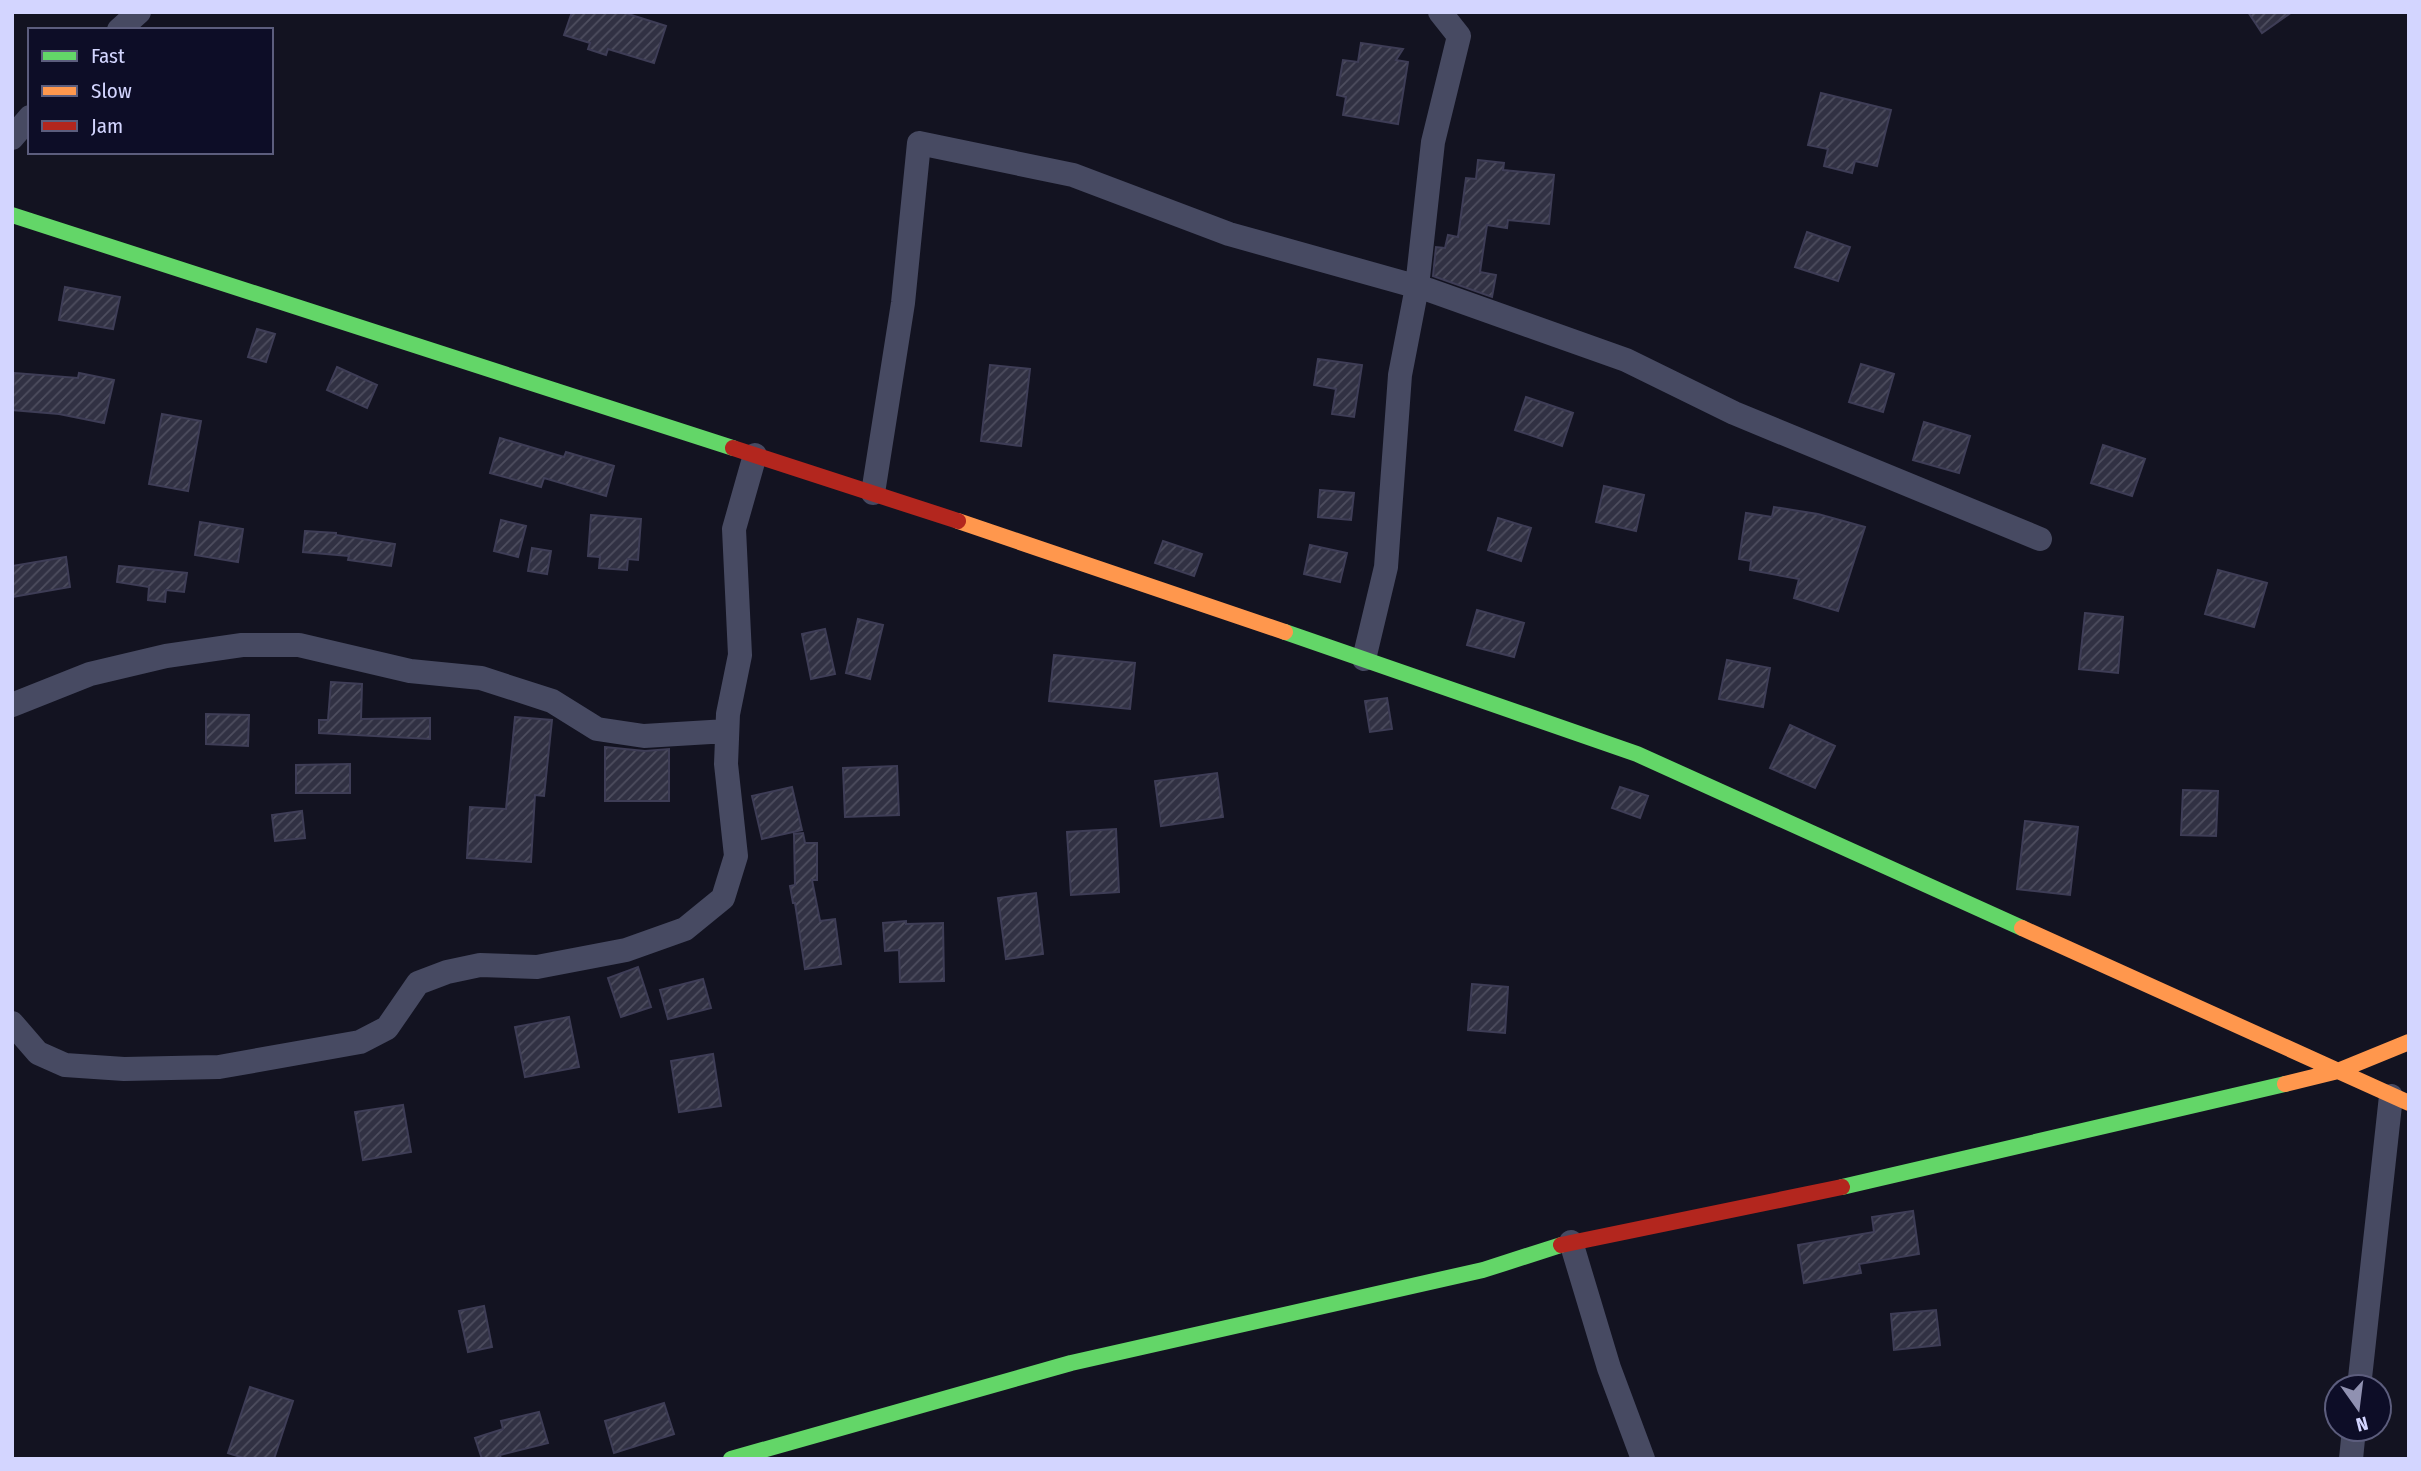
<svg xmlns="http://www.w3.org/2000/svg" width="2421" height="1471" font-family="'Fira Sans Condensed',sans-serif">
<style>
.building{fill:url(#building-hatch);stroke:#3e3d56;stroke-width:2}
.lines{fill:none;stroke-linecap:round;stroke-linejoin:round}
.street{stroke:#474a62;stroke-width:24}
.fast{stroke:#63d668;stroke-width:16}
.slow{stroke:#ff974d;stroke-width:16}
.jam{stroke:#b3261e;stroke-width:16}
</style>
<defs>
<pattern id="building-hatch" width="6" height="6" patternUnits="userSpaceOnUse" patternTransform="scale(1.75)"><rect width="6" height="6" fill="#313143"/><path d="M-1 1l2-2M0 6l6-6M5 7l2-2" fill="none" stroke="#4e4e5f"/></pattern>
</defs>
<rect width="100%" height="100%" fill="#131321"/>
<path class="building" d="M572,12h50l44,14 -12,37 -46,-14 -2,6 -18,-6 2,-6 -26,-8z
M2248,12h44l-30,21z
M1361,43l42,6 -7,11 12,2 -10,62 -55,-9 3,-18 -9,-2 6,-35 15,2z
M1821,93l70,17 -14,56 -22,-5 -3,12 -28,-7 4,-17 -20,-4z
M1478,160l26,3 -1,7 51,5 -5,49 -41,-4 -1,8 -20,-3 -7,47 16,3 -4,22 -59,-21 3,-29 9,1 3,-13 10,2 8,-59 10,1z
M1807,232l43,15 -12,34 -43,-14z
M65,287l55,10 -7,32 -54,-9z
M257,329l18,5 -9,28 -18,-5z
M1318,359l44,6 -8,52 -22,-3 4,-25 -22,-4z
M1861,364l33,10 -11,38 -34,-10z
M990,365l40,4 -9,77 -40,-5z
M337,367l40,18 -10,23 -40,-18z
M14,373l64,5 1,-5 35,7 -10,43 -45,-9 -47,-4z
M1526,397l47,16 -11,33 -47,-16z
M162,414l39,7 -13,70 -39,-7z
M1924,422l46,14 -11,37 -46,-13z
M500,438l64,19 2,-5 48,14 -8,30 -62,-18 -3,9 -51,-14z
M2103,445l42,14 -13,37 -41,-13z
M1604,486l40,9 -8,36 -40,-9z
M1320,490l34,3 -3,27 -33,-3z
M1774,507l44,7 47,13 -27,84 -44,-13 5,-19 -49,-9 1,-9 -12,-2 7,-46 26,4z
M591,515l50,4 -3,41 -10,-1 -1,11 -28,-2 1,-11 -12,-1z
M1498,518l33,10 -10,33 -33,-11z
M501,520l25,6 -8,31 -24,-6z
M200,522l43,7 -5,33 -43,-7z
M305,531l31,2v2l59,9 -4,22 -43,-6 1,-4 -46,-4z
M1163,541l39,13 -8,22 -39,-13z
M1310,545l37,8 -7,29 -36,-8z
M532,548l19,3 -4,23 -19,-3z
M66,557l4,30 -58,10v-31z
M119,566l68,7 -3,19 -18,-2 -1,12 -17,-2 1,-13 -32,-5z
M2218,570l49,13 -13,44 -49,-13z
M1477,610l47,13 -10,34 -47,-12z
M2085,613l38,4 -5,56 -39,-4z
M858,619l25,6 -13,54 -24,-6z
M825,629l10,45 -24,5 -9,-45z
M1054,655l81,8 -5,46 -81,-8z
M1727,660l43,8 -7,39 -44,-8z
M331,682l31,2 -1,35 69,-1v21l-111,-6v-13h9z
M1387,698l5,31 -22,3 -5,-31z
M206,714l43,1 -1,31 -42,-2z
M515,717l37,3 -8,76 -9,-1 -4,67 -64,-4 3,-51 36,2z
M1790,725l45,21 -20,42 -45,-20z
M605,747l40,4 24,-2v52h-64z
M350,764v29h-54v-28z
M897,766l2,49 -54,2 -2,-49z
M1217,773l6,44 -62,9 -6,-45z
M792,787l10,43 -40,9 -10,-43z
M1620,787l28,9 -8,22 -28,-10z
M2183,790l35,1 -2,45 -35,-1z
M302,811l3,27 -30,3 -3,-26z
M2025,821l53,6 -8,68 -53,-6z
M1116,829l3,63 -48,3 -4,-63z
M803,833l2,10h12v37h-5l8,41 15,-2 6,45 -36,5 -10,-66h-2l-3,-17 5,-1 -1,-51z
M1036,893l7,61 -37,5 -8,-61z
M906,921v3l37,-1 1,58 -44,1 -1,-32 -14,1 -2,-28z
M638,967l13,40 -30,10 -13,-39z
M703,979l8,29 -43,11 -8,-29z
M1472,984l36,3 -3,46 -37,-3z
M569,1017l10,50 -54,10 -10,-50z
M713,1054l8,52 -42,6 -8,-51z
M403,1105l8,47 -48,8 -8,-48z
M1913,1211l6,43 -60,10 2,9 -57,10 -6,-38 76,-13 -2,-15z
M484,1306l8,41 -24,5 -9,-41z
M1936,1310l4,35 -46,5 -3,-36z
M250,1387l43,14 -19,58h-27l-19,-6z
M664,1403l10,31 -60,19 -9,-32z
M539,1412l9,31 -48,12 1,4h-19l-7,-21 28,-9 -2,-8z"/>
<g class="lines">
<path class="street" d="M119,30l20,-18
M12,138l18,-21
M873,493l30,-190 16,-160 154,32 156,59 200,56 197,70 108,53 306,126
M1364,659l22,-92 14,-192 17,-88 16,-145 26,-106 -19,-24
M12,705l78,-31 76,-18 76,-11h57l111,26 71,7 71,23 45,28 47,7 83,-5
M12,1023l26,30 27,12 59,4 95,-2 141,-25 27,-14 31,-45 29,-11 33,-7 57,2 89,-17 59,-21 38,-31 13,-42 -10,-92 2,-50 12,-59 -6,-126 21,-74
M1571,1242l38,126 34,91
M2359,1387l32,-291
M2351,1459l3,-30"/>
<path class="fast" d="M12,215l721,233
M1285,632l352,122 385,174
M1842,1187l443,-103
M731,1459l340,-96 412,-93 78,-25"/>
<path class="slow" d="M958,521l327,111
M2022,928l387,175
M2285,1084l53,-13 71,-29"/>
<path class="jam" d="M733,448l225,73
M1561,1245l281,-58"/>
</g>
<rect width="2421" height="1471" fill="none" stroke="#d3d5ff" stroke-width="28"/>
<rect x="28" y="28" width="245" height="126" fill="#0d0d27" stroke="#5c5d7d" stroke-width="2"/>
<rect x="42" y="51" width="35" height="10" fill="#63d668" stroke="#5c5d7d" stroke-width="2"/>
<text x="91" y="63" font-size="21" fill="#d3d5ff">Fast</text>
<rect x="42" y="86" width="35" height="10" fill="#ff974d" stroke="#5c5d7d" stroke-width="2"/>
<text x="91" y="98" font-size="21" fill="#d3d5ff">Slow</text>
<rect x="42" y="121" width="35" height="10" fill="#b3261e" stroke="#5c5d7d" stroke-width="2"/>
<text x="91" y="133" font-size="21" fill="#d3d5ff">Jam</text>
<g transform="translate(2358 1408) rotate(166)"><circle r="33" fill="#0d0d27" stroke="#5c5d7d" stroke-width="2"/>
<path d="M0-5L12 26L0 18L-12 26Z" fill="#9091b1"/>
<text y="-10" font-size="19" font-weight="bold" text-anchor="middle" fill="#d3d5ff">N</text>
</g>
</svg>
